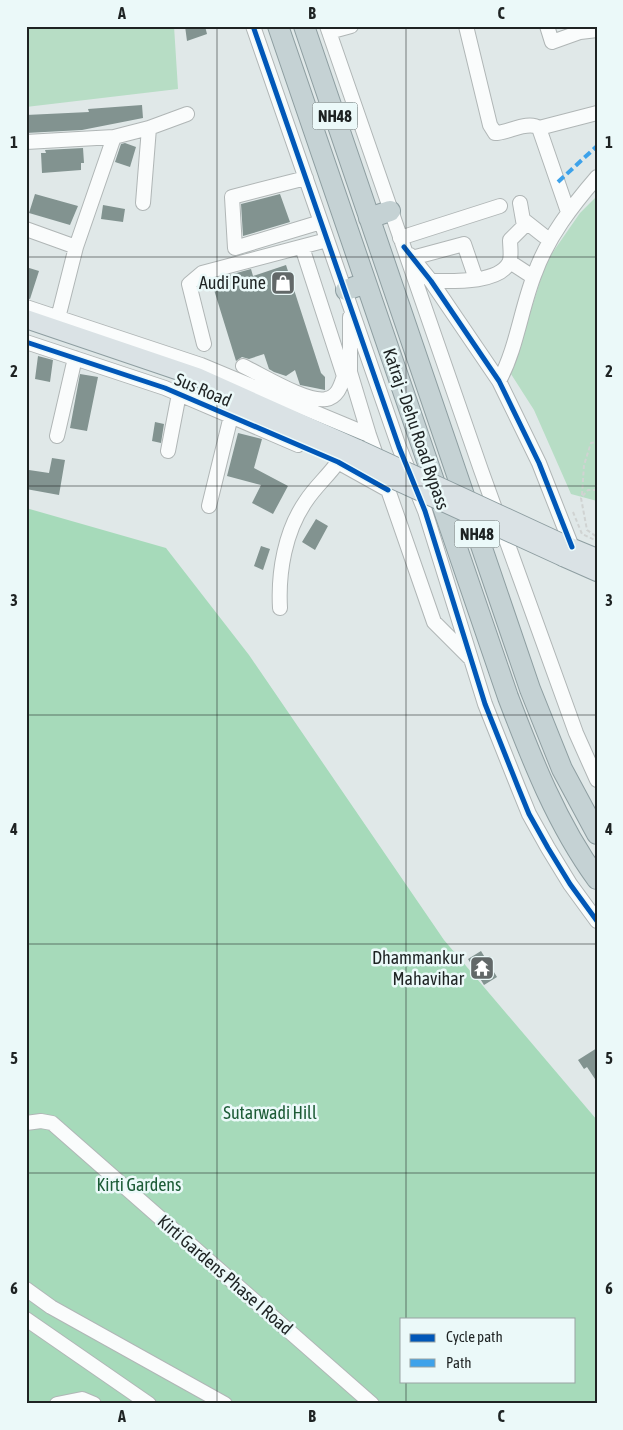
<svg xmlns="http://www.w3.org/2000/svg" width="623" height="1430" font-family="'Asap Condensed',sans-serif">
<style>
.green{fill:#b7ddc5}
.forest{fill:#a6daba;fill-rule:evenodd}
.building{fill:#829390}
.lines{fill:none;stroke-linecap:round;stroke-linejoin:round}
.minor-casing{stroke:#b0b6b6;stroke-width:16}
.major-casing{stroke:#8e9ea1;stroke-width:20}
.highway-casing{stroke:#8e9ea1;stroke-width:22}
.path{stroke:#d0d3d2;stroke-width:2;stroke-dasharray:4 2.5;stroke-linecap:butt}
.minor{stroke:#fafcfc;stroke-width:14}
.major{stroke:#dae2e5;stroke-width:18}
.highway{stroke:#c5d2d4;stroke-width:20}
.major-bridge-casing{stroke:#8e9ea1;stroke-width:20;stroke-linecap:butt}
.major-bridge{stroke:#dae2e5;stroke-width:18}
.quiet{stroke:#3da2ea;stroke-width:4;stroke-dasharray:8 4;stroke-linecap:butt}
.cycleway-casing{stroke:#ebf9f9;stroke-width:8}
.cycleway{stroke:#0057b8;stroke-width:5}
.grid{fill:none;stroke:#1e2323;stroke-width:1;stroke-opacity:0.55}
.labels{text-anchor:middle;stroke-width:5;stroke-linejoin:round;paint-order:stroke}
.shield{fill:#ebf9f9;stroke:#5c6363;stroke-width:1}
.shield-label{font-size:16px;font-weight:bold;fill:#1e2323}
.poi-label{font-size:18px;fill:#1e2323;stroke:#ebf9f9;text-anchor:end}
.street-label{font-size:18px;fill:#1e2323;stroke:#ebf9f9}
.park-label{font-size:18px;fill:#1d5c37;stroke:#ebf9f9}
.neatline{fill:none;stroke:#1e2323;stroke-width:2}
.grid-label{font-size:16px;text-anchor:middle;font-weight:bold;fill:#1e2323}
</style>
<rect width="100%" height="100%" fill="#e0e8e8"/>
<path class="green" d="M26,26h148l4,63 -152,18z
M597,196v305l-26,-7 -37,-84 -23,-36 35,-112 34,-49z"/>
<path class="forest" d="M26,508l140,40 83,107 195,285 153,180v284h-571zM402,1319h172v62h-172z"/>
<path class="building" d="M185,26h20l2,8 -20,7z
M142,105l1,13 -61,12 -56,3v-18l63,-3 -1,-3z
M125,143l11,4 -6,20 -15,-5 6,-18z
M83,148l1,15h-3v7l-39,3 -1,-20h5l-1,-3z
M35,194l43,12 -8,19 -41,-12z
M280,194l10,28 -47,14 -2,-32z
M103,205l22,4 -2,13 -22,-3z
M286,265l35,108 4,4v13l-25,-5 -5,-15 -9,6 -12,-4 -5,-3 -5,-15 -15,5 -7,-2 -6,4 -25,-81 40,-11 2,7z
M26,267l13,4 -9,28 -4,-1z
M38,356l15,4 -3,22 -15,-3z
M80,374l18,3 -11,54 -17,-3z
M155,422l9,2 -3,19 -9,-2z
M238,433l24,6 -8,29 34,18 -15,28 -21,-11 9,-18 -34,-9z
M52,458l13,2 -6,35 -33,-6 3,-19 20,3z
M316,519l12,7 -13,24 -13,-8z
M261,546l9,3 -7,21 -9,-4z
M481,951l16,26 -13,8 -16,-26z
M597,1048v34l-10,-15 -3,2 -6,-9z"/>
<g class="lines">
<defs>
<path id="minor" d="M253,26l146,421 26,64 60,193 33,83 11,27 19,34 22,36 27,37
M327,26l154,444 95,263 21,47
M466,26l24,99 5,8c13,0 33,-13 44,-5l29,84
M547,26l5,16 28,-10 17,-2
M329,32l22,-6
M539,128l58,-15
M26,142l88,-5
M306,178l-74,19 3,51 86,-26
M143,203l6,-75 38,-14
M525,221l19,15
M26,229l50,18
M400,238l100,-32
M410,255l21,26 68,100 40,82 33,84
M412,258l52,-14 12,35
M510,262l23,15
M431,281c19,0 67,3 78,-18 3,-5 1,-17 1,-23l14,-14 -4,-23
M26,307l175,58 168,70
M350,317v55l19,63 65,187 35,35
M58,318l18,-71 38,-110 35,-9
M26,342l139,46 133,57
M204,344l-15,-60 13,-11 125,-33
M243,366c19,9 64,37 83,33 12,-2 15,-14 18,-23l-42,-129
M499,381c18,-33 22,-73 36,-108 13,-36 37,-67 62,-96
M57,436l18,-78
M168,451l11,-57
M343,465l45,25
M209,506l22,-90
M280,608c-2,-36 5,-77 26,-107 9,-14 22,-25 32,-39
M26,1123l15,-2 11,2 320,281
M26,1289l25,18 174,97
M26,1319l123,85
M57,1404l25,-5 12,5"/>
<path id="major" d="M26,319l171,58 161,72
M226,403l127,58
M568,546l29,12
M563,557l34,15"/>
<path id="highway" d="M278,26l230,671c24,63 49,127 89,182
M304,26l226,663 32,80 35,65
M369,218l21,-7
M346,290l20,-7"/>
</defs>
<use href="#minor" class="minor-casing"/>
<use href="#major" class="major-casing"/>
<use href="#highway" class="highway-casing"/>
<path class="path" d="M597,490h-9l-7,8 6,32 10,7
M582,495l2,-30 7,-22 6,-1
M573,512l9,22 15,7"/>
<use href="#minor" class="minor"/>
<use href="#major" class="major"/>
<use href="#highway" class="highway"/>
<defs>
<path id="major-bridge" d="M358,449l210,97
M353,461l210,96"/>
</defs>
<use href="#major-bridge" class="major-bridge-casing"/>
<use href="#major-bridge" class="major-bridge"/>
<path class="quiet" d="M558,182l39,-36"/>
<defs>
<path id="cycleway" d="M253,26l146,421 26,64 60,193 33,83 11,27 19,34 22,36 27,37
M404,247l27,34 68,100 40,82 33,84
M26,342l139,46 173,74 50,28"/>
</defs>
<use href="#cycleway" class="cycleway-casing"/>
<use href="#cycleway" class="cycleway"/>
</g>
<path class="grid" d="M217,26v1378M406,26v1293M26,257h571M26,486h571M26,715h571M26,944h571M26,1173h571M406,1381v23"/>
<defs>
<symbol id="shop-square" viewBox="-11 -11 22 22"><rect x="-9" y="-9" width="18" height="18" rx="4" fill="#626868" stroke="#ebf9f9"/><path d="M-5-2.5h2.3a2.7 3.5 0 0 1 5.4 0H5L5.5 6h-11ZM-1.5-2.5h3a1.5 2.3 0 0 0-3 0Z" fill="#fff"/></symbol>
<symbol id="temple-square" viewBox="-11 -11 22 22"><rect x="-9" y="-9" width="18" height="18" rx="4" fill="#626868" stroke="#ebf9f9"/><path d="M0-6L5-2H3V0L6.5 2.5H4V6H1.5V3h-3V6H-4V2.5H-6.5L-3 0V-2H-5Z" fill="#fff"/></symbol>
</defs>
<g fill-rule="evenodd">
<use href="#shop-square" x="269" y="269" width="28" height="28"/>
<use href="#temple-square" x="468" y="954" width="28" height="28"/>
</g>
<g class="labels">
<g class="shield">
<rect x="312.5" y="102.5" width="45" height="27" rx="4"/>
<rect x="454.5" y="520.5" width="45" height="27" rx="4"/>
</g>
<g class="shield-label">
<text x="335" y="122">NH48</text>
<text x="477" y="540">NH48</text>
</g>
<g class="poi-label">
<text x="266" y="289">Audi Pune</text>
<text x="464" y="964">Dhammankur<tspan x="464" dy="21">Mahavihar</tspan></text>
</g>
<g class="street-label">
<text transform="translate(203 390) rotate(23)" y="6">Sus Road</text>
<text transform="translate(416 429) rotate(71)" y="6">Katraj - Dehu Road Bypass</text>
<text transform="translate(225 1275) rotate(41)" y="6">Kirti Gardens Phase I Road</text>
</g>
<g class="park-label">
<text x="270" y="1119">Sutarwadi Hill</text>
<text x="139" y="1191">Kirti Gardens</text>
</g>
</g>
<rect width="623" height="1430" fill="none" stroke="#ebf9f9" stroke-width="55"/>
<rect x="400" y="1318" width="175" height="65" fill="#ebf9f9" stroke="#99a3a3"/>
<rect x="410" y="1334" width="25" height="8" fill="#0057b8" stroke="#99a3a3"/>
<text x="446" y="1342" font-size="15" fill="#1e2323">Cycle path</text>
<rect x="410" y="1359" width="25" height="8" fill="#3da2ea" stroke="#99a3a3"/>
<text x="446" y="1368" font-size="15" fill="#1e2323">Path</text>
<rect x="28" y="28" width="568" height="1374" class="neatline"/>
<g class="grid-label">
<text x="122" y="19">A</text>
<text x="312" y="19">B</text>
<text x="501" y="19">C</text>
<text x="14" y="148">1</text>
<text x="609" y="148">1</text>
<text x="14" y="377">2</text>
<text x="609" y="377">2</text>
<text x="14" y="606">3</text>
<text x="609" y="606">3</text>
<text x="14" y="835">4</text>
<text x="609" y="835">4</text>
<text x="14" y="1064">5</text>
<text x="609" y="1064">5</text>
<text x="14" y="1294">6</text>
<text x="609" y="1294">6</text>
<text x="122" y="1422">A</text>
<text x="312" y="1422">B</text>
<text x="501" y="1422">C</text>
</g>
</svg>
